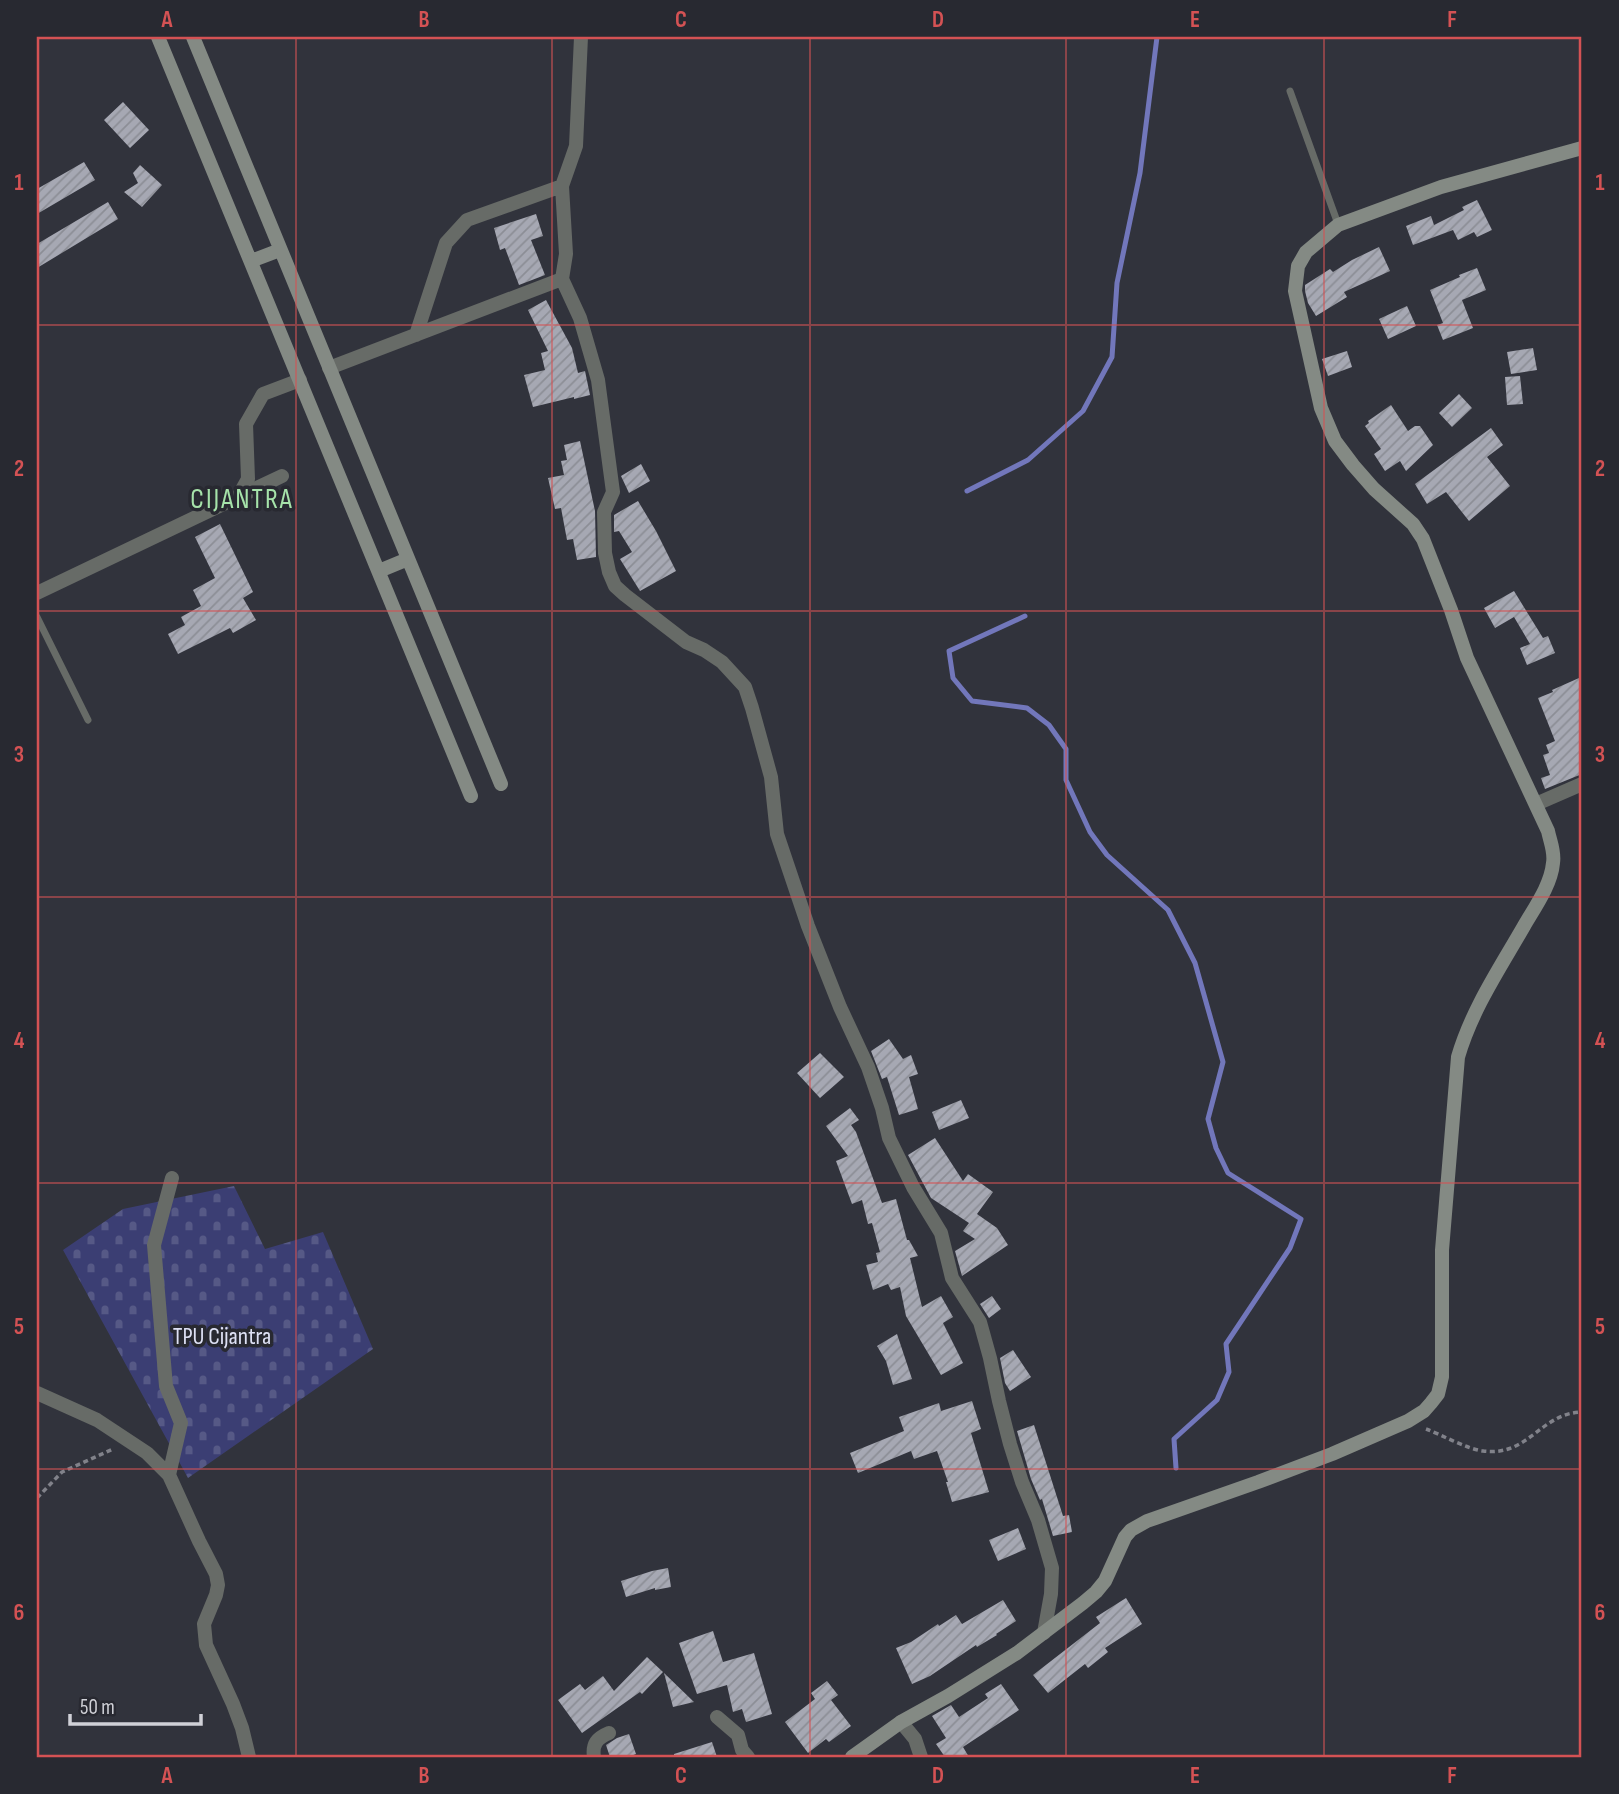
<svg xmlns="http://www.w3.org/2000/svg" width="1619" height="1794" font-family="'Sofia Sans Condensed',sans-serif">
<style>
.cemetery{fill:url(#cemetery-stones)}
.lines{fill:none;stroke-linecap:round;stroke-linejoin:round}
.stream{stroke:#7277bb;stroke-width:5}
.building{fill:url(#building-hatch)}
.path{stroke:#81828a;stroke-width:3.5;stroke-dasharray:5 3.5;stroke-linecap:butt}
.lane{stroke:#676b67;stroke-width:7}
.street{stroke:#676b67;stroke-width:14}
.secondary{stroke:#848a84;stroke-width:14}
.grid{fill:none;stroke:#d45254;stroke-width:2;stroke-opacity:0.55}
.labels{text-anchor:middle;stroke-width:7;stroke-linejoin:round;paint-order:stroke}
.park-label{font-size:24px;fill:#dee1f5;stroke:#282931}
.quarter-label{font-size:28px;letter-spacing:2px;fill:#a6e3aa;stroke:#282931}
.neatline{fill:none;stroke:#d45254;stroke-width:2.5}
.grid-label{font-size:23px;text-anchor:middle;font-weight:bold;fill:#d45254}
</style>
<defs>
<pattern id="cemetery-stones" width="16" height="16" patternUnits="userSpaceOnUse" patternTransform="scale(1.75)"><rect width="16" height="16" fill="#3b3e73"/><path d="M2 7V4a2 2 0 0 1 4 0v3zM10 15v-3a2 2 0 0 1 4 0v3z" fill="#565986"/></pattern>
<pattern id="building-hatch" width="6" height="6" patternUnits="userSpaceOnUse" patternTransform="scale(1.75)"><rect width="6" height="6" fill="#a6a8b3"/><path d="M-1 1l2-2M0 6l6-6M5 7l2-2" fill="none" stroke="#8c8e96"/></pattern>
</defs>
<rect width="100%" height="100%" fill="#31333c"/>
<path class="cemetery" d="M234,1186l31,63 58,-17 50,117 -185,129 -125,-228 60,-41z"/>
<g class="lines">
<path class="stream" d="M967,491l61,-31 55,-49 29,-54 5,-74 23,-110 17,-136
M1025,616l-76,35 4,27 19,23 55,7 22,17 17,24v31l24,52 17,23 61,55 27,53 28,99 -15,57 8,29 12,25 73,46 -11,29 -64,96 3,28 -12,28 -43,39 2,29"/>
</g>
<path class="building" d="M123,102l26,28 -19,18 -26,-28z
M84,162l11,18 -58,34v-25z
M140,165l22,20 -20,22 -18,-15 14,-9 -5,-10z
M1477,200l15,30 -15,7 -3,-5 -16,8 -5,-10 -40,15 -7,-19 25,-10 3,9 30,-15 -2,-3z
M108,202l10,17 -81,49v-24z
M536,214l7,22 -12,4 14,35 -26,10 -14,-37 -5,2 -6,-22z
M1379,247l11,24 -46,21 3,5 -31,19 -8,-13 -3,-12v-6l25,-16 3,3 19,-12z
M1477,268l9,22 -24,10 11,28 -30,12 -6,-15 6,-2 -13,-33 30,-13 -1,-2z
M546,300l26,48 6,25 7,-2 5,24 -16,4v-2l-41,10 -9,-32 21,-5 -4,-17 7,-2 -20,-41z
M1407,306l9,20 -28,13 -9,-20z
M1533,348l4,22 -26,4 -4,-22z
M1347,351l5,16 -24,9 -6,-17z
M1520,376l3,28 -16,1 -2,-28z
M1459,394l13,14 -20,19 -13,-14z
M1391,405l17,26 7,-5h5l13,19 -27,26 -6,-10 -15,10 -11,-17 7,-5 -16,-23 4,-3 -1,-2z
M1491,428l12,17 -16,12 23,29 -41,35 -23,-29 -19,12 -12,-20z
M580,441l15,70 1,46 -19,3 -4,-21 -6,1 -6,-32 -6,1 -7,-31 16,-3 -3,-14 6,-1 -3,-15z
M641,464l9,17 -21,12 -8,-17z
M638,501l18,30 20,40 -36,20 -20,-32 12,-7 -13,-21 -5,1v-17z
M220,524l33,68 -10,6 13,22 -23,13 -3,-5 -52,26 -10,-20 17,-9 -4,-8 20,-11 -8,-16 22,-12 -20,-41z
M1514,591l29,47 5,-2 7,17 -28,12 -7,-17 10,-4 -16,-27 -19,11 -11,-20z
M1579,678l3,8v88l-37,15 -4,-11 9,-3 -7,-20 6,-2 -3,-8 9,-4 -17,-43 15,-6 -1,-2z
M889,1039l14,20 8,-4 7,19 -9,3 9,32 -19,6 -12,-38 -5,2 -11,-28z
M820,1053l24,24 -24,21 -23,-25z
M961,1100l8,18 -30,12 -7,-18z
M850,1108l9,12 -8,5 5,7 26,71 14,-4 11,41h2l9,16 -8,2 12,49 19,-11 12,21 -10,6 20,40 -22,12 -35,-59 -6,-29 -9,3 -3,-6 -15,6 -7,-25 12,-3 -2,-9 4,-1 -8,-29 -4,1 -6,-24 -10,4 -16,-43 12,-5 -22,-30z
M935,1138l28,43 5,-7 25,18 -16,22 20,14 11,17 -46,31 -7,-25 20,-12 -12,-8 6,-8 -38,-25 -23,-43z
M992,1296l9,13 -12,9 -9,-14z
M897,1334l15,45 -19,6 -7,-24 -9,-15z
M1013,1350l18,27 -21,14 -5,-8 -5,-25z
M972,1401l9,28 -10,4 18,59 -37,10 -6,-20h2l-11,-31 -23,8 -3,-8 -53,22 -8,-20 54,-22 -5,-14 40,-14 2,8z
M1034,1425l29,91 6,-1 3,17 -19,4 -11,-37 -2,1 -9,-21 -14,-48z
M1018,1528l8,21 -28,12 -9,-21z
M668,1568l3,19 -16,3v-2l-29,9 -5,-16 31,-10z
M1126,1598l16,26 -37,24 3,4 -20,16 -3,-4 -37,29 -15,-18 67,-52 -4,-6z
M1003,1600l13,21 -20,13 1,1 -20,12 -1,-2 -46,31 -18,8 -16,-36 15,-6 27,-18 1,2 17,-11 6,9z
M713,1631l10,31 31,-9 18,61 -26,8 -4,-13 -9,3 -6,-27 -30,9 -18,-51z
M647,1657l16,15 -21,22 -2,-2 -58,41 -24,-33 22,-16 5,6 18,-14 11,15z
M664,1673l30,29 -21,5z
M827,1681l11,14 -7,5 20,26 -22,16 -3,-3 -18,14 -23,-31 30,-23 -4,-6z
M1001,1684l18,26 -56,37 6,10h-24l-9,-13 10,-6 -14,-22 19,-11 8,12 29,-19 -3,-4z
M629,1734l7,20 -8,3h-18l-4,-12 11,-7z
M712,1742l5,15h-43v-3z"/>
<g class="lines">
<path class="path" d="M1426,1429c16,6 41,20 57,22 46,6 57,-38 99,-39
M37,1498l25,-26 51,-23"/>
<path class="lane" d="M1290,91l48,133
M37,617l51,103"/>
<path class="street" d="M581,37l-5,109 -14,40 4,68 -4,25 18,39 18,62 15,112 -9,20 1,41 4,19 6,14 10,9 61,47 18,8 18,12 23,25 7,21 19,69 6,57 31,92 32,81 28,60 14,41 7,30 24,49 28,46 11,45 28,44 10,36 9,43 11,43 12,38 16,38 14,48 -1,26 -7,39
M416,335l30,-92 21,-23 95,-34
M329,368l233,-89
M238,497l10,-18 -2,-55 17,-30 37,-14
M37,593l245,-117
M1536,804l46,-20
M37,1393l60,27 50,33 22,22 30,66 17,33 2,11 -2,10 -12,29 2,21 27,59 9,24 7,29
M169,1475l12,-52 -15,-37 -12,-141 18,-67
M717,1717l21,18 4,15 6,7
M901,1722l14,17 6,18
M594,1757c-2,-13 3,-19 15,-24"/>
<path class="secondary" d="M158,37l313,759
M193,37l308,747
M251,261l29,-11
M379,571l29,-12
M852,1757l49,-35 47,-26 69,-43 66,-50 13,-11 9,-11 20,-44 6,-7 16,-9 111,-39 74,-28 76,-33 16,-10 7,-8 7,-9 4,-17v-127l16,-193c14,-48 42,-89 66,-131 11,-19 27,-41 29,-63 2,-11 -3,-22 -5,-32l-81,-173 -16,-48 -28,-71 -10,-15 -39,-35 -21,-24 -18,-24 -14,-33 -26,-117 3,-25 8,-14 32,-27 103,-38 141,-39"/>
</g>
<path class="grid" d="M296,37v1720M552,37v1720M810,37v1720M1066,37v1720M1324,37v1720M37,325h1545M37,611h1545M37,897h1545M37,1183h1545M37,1469h1545"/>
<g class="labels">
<g class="park-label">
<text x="222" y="1344">TPU Cijantra</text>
</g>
<g class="quarter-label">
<text x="242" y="508">CIJANTRA</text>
</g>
</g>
<rect width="1619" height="1794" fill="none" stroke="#282931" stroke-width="77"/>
<path d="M70 1714v10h131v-10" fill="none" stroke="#d0d1d7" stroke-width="3.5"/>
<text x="80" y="1714" font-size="21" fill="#d0d1d7" stroke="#282931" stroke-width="5" paint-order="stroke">50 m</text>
<rect x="38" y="38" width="1542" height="1718" class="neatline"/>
<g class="grid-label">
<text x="167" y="27">A</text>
<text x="424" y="27">B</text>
<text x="681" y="27">C</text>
<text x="938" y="27">D</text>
<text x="1195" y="27">E</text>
<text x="1452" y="27">F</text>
<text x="19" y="190">1</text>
<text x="1600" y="190">1</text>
<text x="19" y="476">2</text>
<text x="1600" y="476">2</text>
<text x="19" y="762">3</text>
<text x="1600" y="762">3</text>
<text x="19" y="1048">4</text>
<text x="1600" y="1048">4</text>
<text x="19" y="1334">5</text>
<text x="1600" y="1334">5</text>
<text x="19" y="1620">6</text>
<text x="1600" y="1620">6</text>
<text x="167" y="1783">A</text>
<text x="424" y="1783">B</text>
<text x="681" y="1783">C</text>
<text x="938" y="1783">D</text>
<text x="1195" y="1783">E</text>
<text x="1452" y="1783">F</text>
</g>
</svg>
